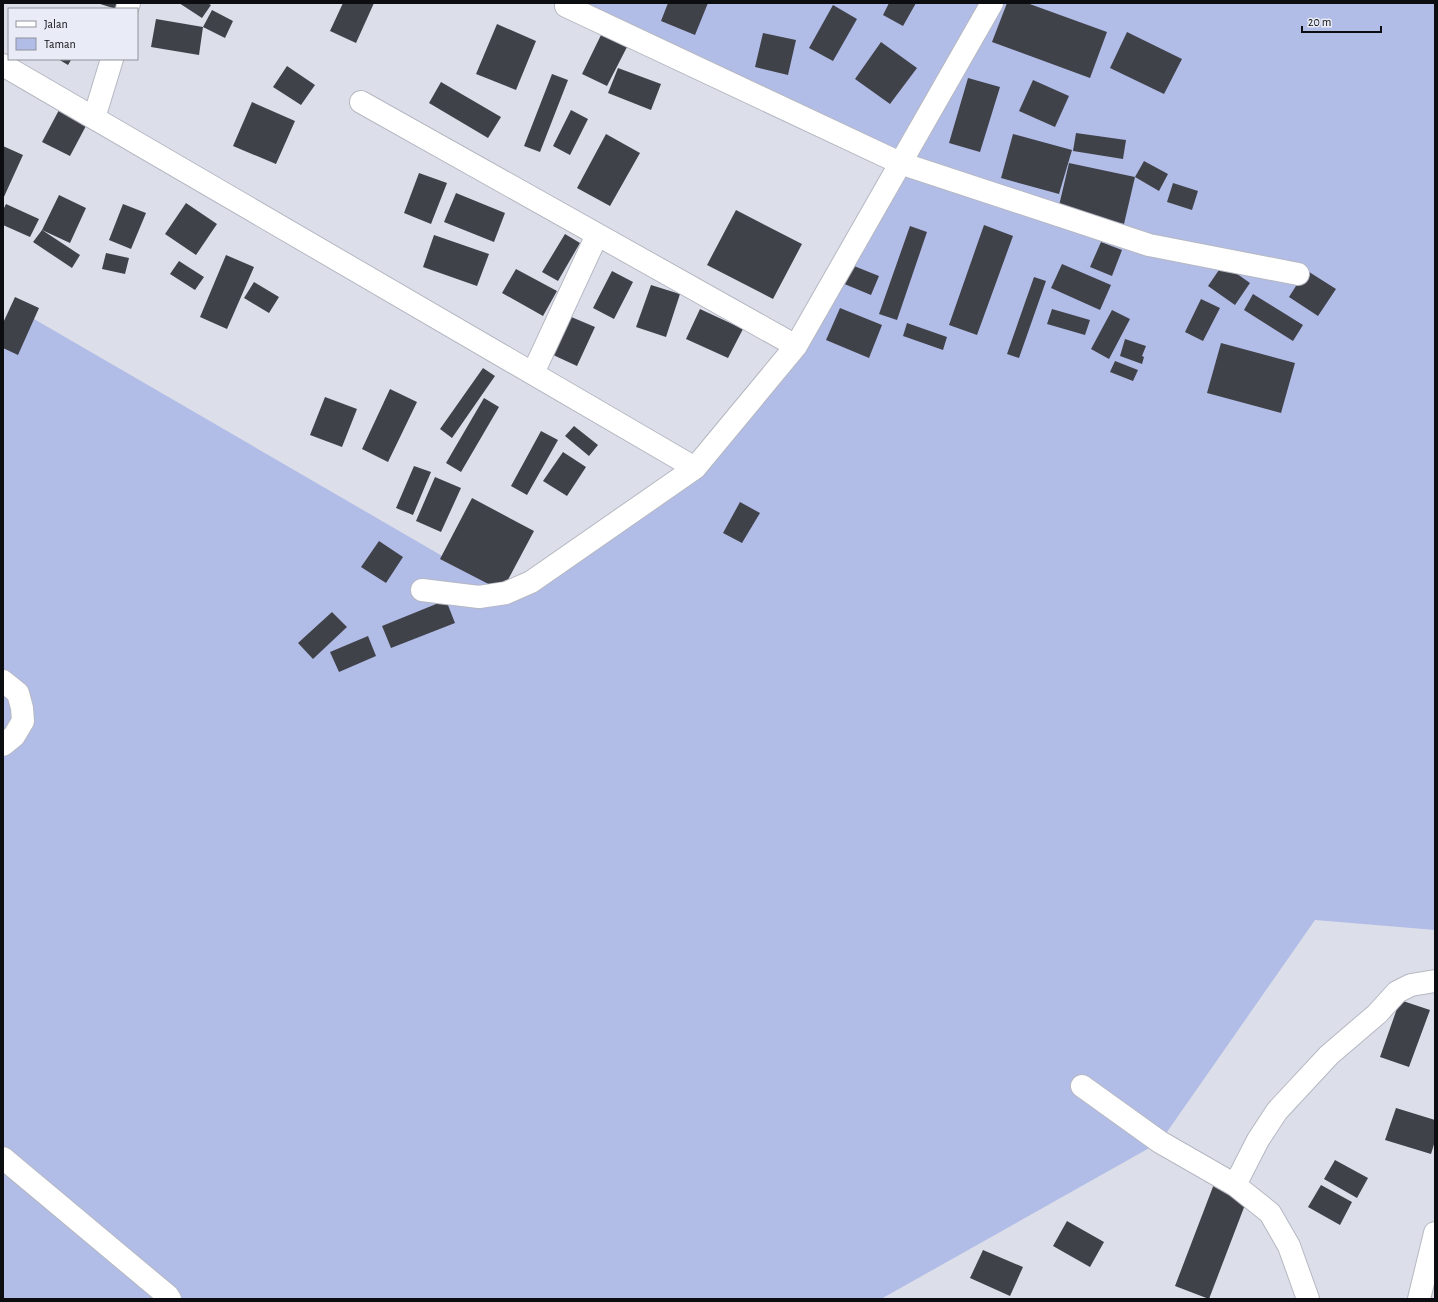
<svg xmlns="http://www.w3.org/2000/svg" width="1438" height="1302" font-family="'Alegreya Sans',sans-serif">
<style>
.green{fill:#b2bde7}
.building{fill:#40424a}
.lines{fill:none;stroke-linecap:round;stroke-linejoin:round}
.minor-casing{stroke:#b5b8c2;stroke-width:24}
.minor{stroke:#fff;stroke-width:22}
</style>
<rect width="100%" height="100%" fill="#dcdfe9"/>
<path class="green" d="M557,3h435l-92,160z
M993,3h442v927l-120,-10 -155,222 -279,157h-878v-956l19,-31 484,281 189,-125 101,-122z"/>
<path class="building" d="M97,3h30l-1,6h-10z
M179,3h28l4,2 -9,13z
M343,3h31l-18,40 -26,-12z
M668,3h40l-13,32 -34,-14z
M889,3h27l-13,23 -20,-11z
M1007,3h20l80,29 -17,46 -98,-36z
M833,5l24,14 -24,42 -24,-13z
M212,10l21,11 -8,17 -22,-11 -4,28 -48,-8 5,-28 47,8z
M497,24l39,17 -20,49 -40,-16z
M1127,32l55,27 -18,35 -54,-26z
M763,33l33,7 -8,35 -33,-8z
M601,35l26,12 -20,39 -25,-12z
M881,42l36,26 -27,36 -35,-25z
M58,59h12l1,1 -3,5z
M287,66l28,19 -14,20 -28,-18z
M618,68l43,16 -10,26 -43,-17z
M552,74l16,6 -28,72 -16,-6z
M968,78l32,9 -20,65 -31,-9z
M1033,80l36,16 -14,31 -36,-16z
M441,82l60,35 -13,21 -59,-35z
M252,102l43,19 -19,43 -43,-18z
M59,110l28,14 -17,32 -28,-14z
M571,110l17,9 -18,36 -17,-9z
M1076,133l50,7 -3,19 -50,-8z
M606,134l34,19 -30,53 -33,-18z
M1013,134l59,16 -13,44 -58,-16z
M3,146l20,9 -20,44z
M1144,161l24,13 -9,17 -24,-14z
M1069,163l66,14 -11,47 -66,-14z
M419,173l28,10 -16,41 -27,-11z
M1173,183l25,8 -6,19 -25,-8z
M456,193l49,20 -11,29 -50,-20z
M59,195l27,13 -16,35 -28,-13 38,25 -8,13 -39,-26 9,-12z
M186,203l31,21 -21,31 -31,-21z
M6,204l33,15 -9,18 -27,-12v-15z
M123,204l23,9 -15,36 -22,-9z
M736,210l66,34 -29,55 -66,-34z
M984,225l29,11 -36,99 -28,-10z
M910,226l17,6 -30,88 -18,-6z
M565,234l15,9 -22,38 -16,-9z
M434,235l55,19 -12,32 -54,-19z
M1101,242l21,8 -10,26 -22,-9z
M106,253l23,5 -4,16 -23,-5z
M226,255l28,12 -27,62 -27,-12z
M179,261l25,16 -9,13 -25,-16z
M849,264l30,12 -8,19 -29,-12z
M1062,264l49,21 -11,25 -49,-22z
M1223,264l27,19 -15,22 -27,-19z
M516,269l41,22 -14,25 -41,-23z
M1306,270l30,19 -18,27 -29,-19z
M612,271l21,11 -19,37 -21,-11z
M1034,277l12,4 -27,77 -12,-4z
M254,282l25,15 -10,16 -25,-15z
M651,285l29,9 -14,43 -30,-10z
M1253,294l50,31 -10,16 -49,-31z
M15,297l24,11 -21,47 -15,-7v-25z
M1201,299l19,9 -17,33 -18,-9z
M840,308l42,17 -13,33 -43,-18z
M700,309l43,20 -15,29 -42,-19z
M1052,309l38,11 -5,15 -38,-11z
M1112,310l18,9 -21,40 -18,-10z
M569,316l26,11 -18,39 -26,-12z
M907,323l40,14 -4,13 -40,-14z
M1125,339l21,7 -4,10 2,1 -2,7 -22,-8z
M1221,343l74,20 -14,50 -74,-20z
M1115,361l23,9 -5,11 -23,-9z
M483,368l12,8 -43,62 -12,-9z
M390,389l27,13 -29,60 -26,-13z
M325,397l32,12 -15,38 -32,-12z
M484,398l15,9 -38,65 -15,-9z
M574,426l24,19 -9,11 -24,-20z
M541,431l17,9 -31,55 -16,-9z
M563,452l23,15 -19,29 -24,-15z
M414,466l17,6 -18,43 -17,-7z
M435,477l26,11 -20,44 -25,-11z
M472,498l62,33 -32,60 -62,-32z
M740,502l20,11 -18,30 -19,-10z
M379,541l24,16 -17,26 -25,-16z
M446,600l9,23 -64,25 -9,-22z
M332,612l15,15 -34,32 -15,-16z
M368,636l8,20 -37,16 -9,-20z
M1400,1000l30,10 -21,57 -29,-10z
M1396,1108l39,12v21l-4,13 -46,-14z
M1335,1160l33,18 -11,20 -33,-19z
M1214,1184l34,13 -39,102 -34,-13z
M1321,1185l31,17 -12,23 -32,-18z
M1067,1221l37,21 -14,25 -37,-21z
M983,1250l40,17 -13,29 -40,-18z"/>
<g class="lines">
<defs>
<path id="minor" d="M566,6l334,157 249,82 149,29
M127,9l2,-6
M3,65l692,403 101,-122 196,-343
M361,102l435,244
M94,118l18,-59
M533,373l64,-138
M422,590l57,7 27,-4 25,-11 164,-114
M3,681l15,12 4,15 1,13 -9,15 -11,9
M1082,1086l78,56 75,43 35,28 19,33 19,53
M3,1158l165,138 2,3
M1235,1185l23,-45 19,-29 52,-56 48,-41 20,-22 14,-7 24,-4
M1419,1299l16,-66"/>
</defs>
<use href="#minor" class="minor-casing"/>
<use href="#minor" class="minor"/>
</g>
<rect width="1438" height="1302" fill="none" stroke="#0c0d10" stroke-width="8"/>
<rect x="8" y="8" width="130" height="52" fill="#e9ecf6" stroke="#91939a"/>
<rect x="16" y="21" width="20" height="6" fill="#ffffff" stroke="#91939a"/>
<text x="44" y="28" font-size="12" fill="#0c0d10">Jalan</text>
<rect x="16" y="38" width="20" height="12" fill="#b2bde7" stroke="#91939a"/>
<text x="44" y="48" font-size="12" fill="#0c0d10">Taman</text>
<path d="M1302 26v6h79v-6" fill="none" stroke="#0c0d10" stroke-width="2"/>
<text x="1308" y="26" font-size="12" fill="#0c0d10" stroke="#e9ecf6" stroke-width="3" paint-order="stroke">20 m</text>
</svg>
